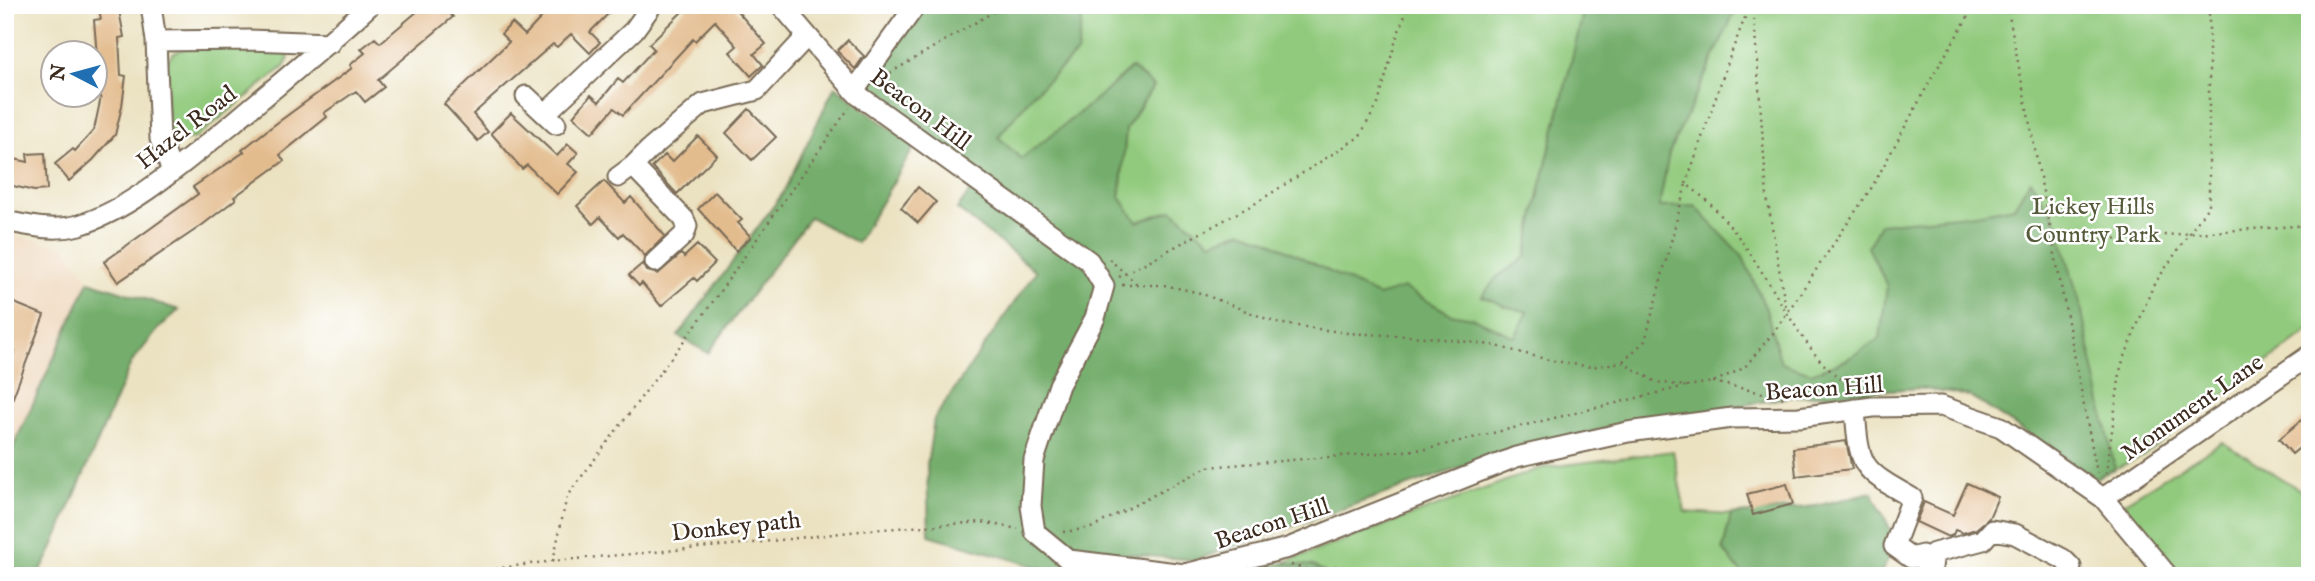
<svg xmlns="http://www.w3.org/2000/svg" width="2315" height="581" font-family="'IM FELL English',serif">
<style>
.built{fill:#eed7bb}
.green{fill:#91ca7d;stroke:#667a4e;stroke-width:2}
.forest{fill:#74ae6c;stroke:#586c45;stroke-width:2}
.building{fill:#e3bc8e}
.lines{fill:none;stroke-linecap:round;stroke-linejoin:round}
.minor-casing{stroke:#796a57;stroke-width:23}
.path{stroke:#796a57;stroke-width:2.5;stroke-dasharray:2 5;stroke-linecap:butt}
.minor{stroke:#fff;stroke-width:19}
.labels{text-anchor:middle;stroke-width:5;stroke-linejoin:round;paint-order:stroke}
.street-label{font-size:24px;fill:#3b2a1e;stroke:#fff}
.park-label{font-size:24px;fill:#555a3a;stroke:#fff}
</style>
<rect width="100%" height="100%" fill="#fff"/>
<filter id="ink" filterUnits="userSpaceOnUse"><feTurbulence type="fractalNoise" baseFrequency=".0143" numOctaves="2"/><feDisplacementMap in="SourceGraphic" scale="14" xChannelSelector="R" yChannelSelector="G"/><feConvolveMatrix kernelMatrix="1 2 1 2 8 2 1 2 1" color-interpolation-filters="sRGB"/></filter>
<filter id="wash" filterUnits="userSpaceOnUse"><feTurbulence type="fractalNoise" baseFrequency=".00686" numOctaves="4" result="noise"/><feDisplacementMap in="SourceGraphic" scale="28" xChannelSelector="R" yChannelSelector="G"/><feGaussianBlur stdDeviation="1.57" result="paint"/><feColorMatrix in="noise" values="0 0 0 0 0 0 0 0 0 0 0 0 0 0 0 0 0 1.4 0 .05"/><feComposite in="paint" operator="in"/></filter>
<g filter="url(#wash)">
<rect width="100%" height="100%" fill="#ebe2c1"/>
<path class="built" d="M5,234l60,12 24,35 -84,184z"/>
<path class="green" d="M1084,5h1226v325l-167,126 -48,22 -125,-82 -52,-8 -130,9 -257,46 -336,117 -58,-337 -17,-26 6,-68 27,-43 -22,-18 -43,38 -67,53 -23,-22 34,-42 45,-42z
M187,47h97l5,11 -5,9 -89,71 -12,3 -15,-7 -3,-70 8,-11z
M2222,442l88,54v80h-128l-62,-71z
M1673,451l12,61 46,3 -8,34 21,27h-414l-17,-10 -31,-3 259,-95z"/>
<path class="forest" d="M918,5h166l-7,48 -45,42 -34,42 23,22 67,-53 44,-38 21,18 -27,43 -6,68 17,25 35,-12 39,32 31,-11 25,9 111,56 26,-8 47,26 22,4 42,19 13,-25 -23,-6 -23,-10 15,-19 29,-20 14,-68 45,-184h153l-69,148 -10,54 36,-1 48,51 23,52 15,54 30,10 35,-13 34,-22 7,-52 -19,-39 12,-23 96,-10 38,-7 16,-27 25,38 25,85 35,166 -20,9 -125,-82 -52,-8 -130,9 -257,46 -336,117 -117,-10 -19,22 25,4h-26v-3l-129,-38 -2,-70 7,-46 102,-148 -79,-62 21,-28 -121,-101z
M835,86l54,42 27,16 -59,99 -47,-26 -102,136 -30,-17 105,-143z
M89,281l90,29 -19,17 -29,36 -82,193 -12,20h-32v-111z
M1872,492l25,51 -18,33h-135l-21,-27 8,-34 85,-9z
M1282,563l31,3 17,10h-97z"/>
<g id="blocks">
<path class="building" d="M98,5h20l6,32 -5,1 2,37 5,1 -4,30 -7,29 -22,25 -24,21 -14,-17 18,-15 2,2 19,-21 7,-33h-1l4,-28h-6l-4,-49 7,-1z
M425,5h36l-10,10 2,2 -75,63 6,7 -19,15 -9,-11 -32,22 3,4 -47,38 4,6 -50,36 2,2 -35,27 -83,56 -14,-20 94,-68 -5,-7 51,-35 -2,-2 24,-19 86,-63 -2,-3 15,-12 -4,-4 14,-11 5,5z
M553,5h49l8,7 -20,20 10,10 -10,11 -19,-19 -14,13 -4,-3 -80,70 15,18 -10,9 -34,-37 65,-62 -8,-8 11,-11 13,12z
M689,5h43l34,39 -12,10 9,11 -12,11 -21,-24 7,-6 -22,-25 -20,20 -2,-2 -70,76 -9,-7 -22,25 -19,-17 18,-21 8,7 19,-23 5,4 31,-34 -5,-5z
M848,40l16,16 -9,13 -18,-18z
M749,109l27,28 -24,23 -26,-27z
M511,113l46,43 11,-12 10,9 -10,11 10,8 -21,22 -30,-29 -5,4 -31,-36z
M698,136l19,19 -40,39 -25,-27 13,-12 7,7z
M45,153l2,37 -13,1 -29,-7v-27l23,5 -1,-8z
M604,181l21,22 6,-6 34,39 -20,20 -22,-23 -4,4 -19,-20 -7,7 -16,-18z
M918,187l18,15 -18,21 -17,-15z
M715,192l27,28 -4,3 13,14 -15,14 -38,-42z
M697,245l18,18 -18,18 -3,-3 -33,28 -19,-23 -3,3 -10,-11 14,-12 4,8 11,3 23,-20 3,3z
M12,302l32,13 -38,101 -1,-41 10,-25 -10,-4v-28z
M2310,413v26l-18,15 -13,-15z
M1846,441l6,28 -56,7 -3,-28z
M1967,483l31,14 -9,21 -13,11 -13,4 -8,-3 -2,5 -5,2 -32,-15 8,-20 29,13z
M1787,484l6,20 -40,11 -6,-21z"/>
</g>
</g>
<g filter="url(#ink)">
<use href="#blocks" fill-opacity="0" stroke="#796a57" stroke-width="2"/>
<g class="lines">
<defs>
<path id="minor" d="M151,5l5,36 4,98 12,33
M781,5l77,90 231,166 15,25 -9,32 -36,67 -25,75 -3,46 4,26 34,28 116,14 103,-26 228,-91 112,-25 104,-14 67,-1 74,-10 68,-1 60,21 102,71 65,78
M156,41l93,-1 81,3
M854,91l62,-86
M526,96l30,28
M546,113l88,-83 18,-25
M633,166l51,53 3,7 -3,9 -29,27
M618,177l15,-11 16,-16 54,-46 54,-14 50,-54
M5,221c25,5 49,11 74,4 54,-16 110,-67 154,-102 46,-39 93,-77 137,-118
M1855,409c4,59 6,60 57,89l-18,48 17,12 11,-3 5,12v9
M2103,498l207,-143
M1931,575l3,-22 49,-13 9,-10 23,4 48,25 8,8"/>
</defs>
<use href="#minor" class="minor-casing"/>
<path class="path" d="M1753,5l14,192 19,113
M2007,5l90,468
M890,73l115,-68
M881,82l16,18
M1686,184l44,-128 20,-51
M2052,243l258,-18
M1109,259l29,26
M1119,277l137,-74 103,-66 19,-33 19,-68 12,-31
M1122,285h42l36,8 77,30 70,10 80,4 65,8 57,15 42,7 31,-5 34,20 30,4 27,-4 31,-14 30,-36 98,-145 62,-113 41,-69
M1623,361l22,-20 41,-157c59,41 86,114 129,170 10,14 27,25 39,37
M1713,382l72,16
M2106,474l15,-108 32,-80 56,-81v-200
M1063,532l28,-4 116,-61 220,-18 259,-63
M553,561l14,-65 140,-186 142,-202
M1291,565l36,10 10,-10 31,11
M440,576l113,-15 201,-18 114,-13 114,-8 36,7
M1981,576l32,-3 -2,3"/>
<use href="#minor" class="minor"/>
</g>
</g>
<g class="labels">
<g class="street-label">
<text transform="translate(921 109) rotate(37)" y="8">Beacon Hill</text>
<text transform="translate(186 127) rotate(-38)" y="8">Hazel Road</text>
<text transform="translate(1824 388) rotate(-4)" y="8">Beacon Hill</text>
<text transform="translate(2192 407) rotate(-35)" y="8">Monument Lane</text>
<text transform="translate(1272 523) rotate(-18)" y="8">Beacon Hill</text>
<text transform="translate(736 526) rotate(-6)" y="8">Donkey path</text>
</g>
<g class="park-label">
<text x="2093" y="214">Lickey Hills<tspan x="2093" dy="28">Country Park</tspan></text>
</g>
</g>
<rect width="2315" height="581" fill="none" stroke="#fff" stroke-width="28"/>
<g transform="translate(74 74) rotate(276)"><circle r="33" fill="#ffffff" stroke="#b1aaa5" stroke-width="2"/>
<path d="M0-5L12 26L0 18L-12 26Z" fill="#1f6fb2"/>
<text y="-10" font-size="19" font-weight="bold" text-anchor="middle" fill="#3b2a1e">N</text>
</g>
</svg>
